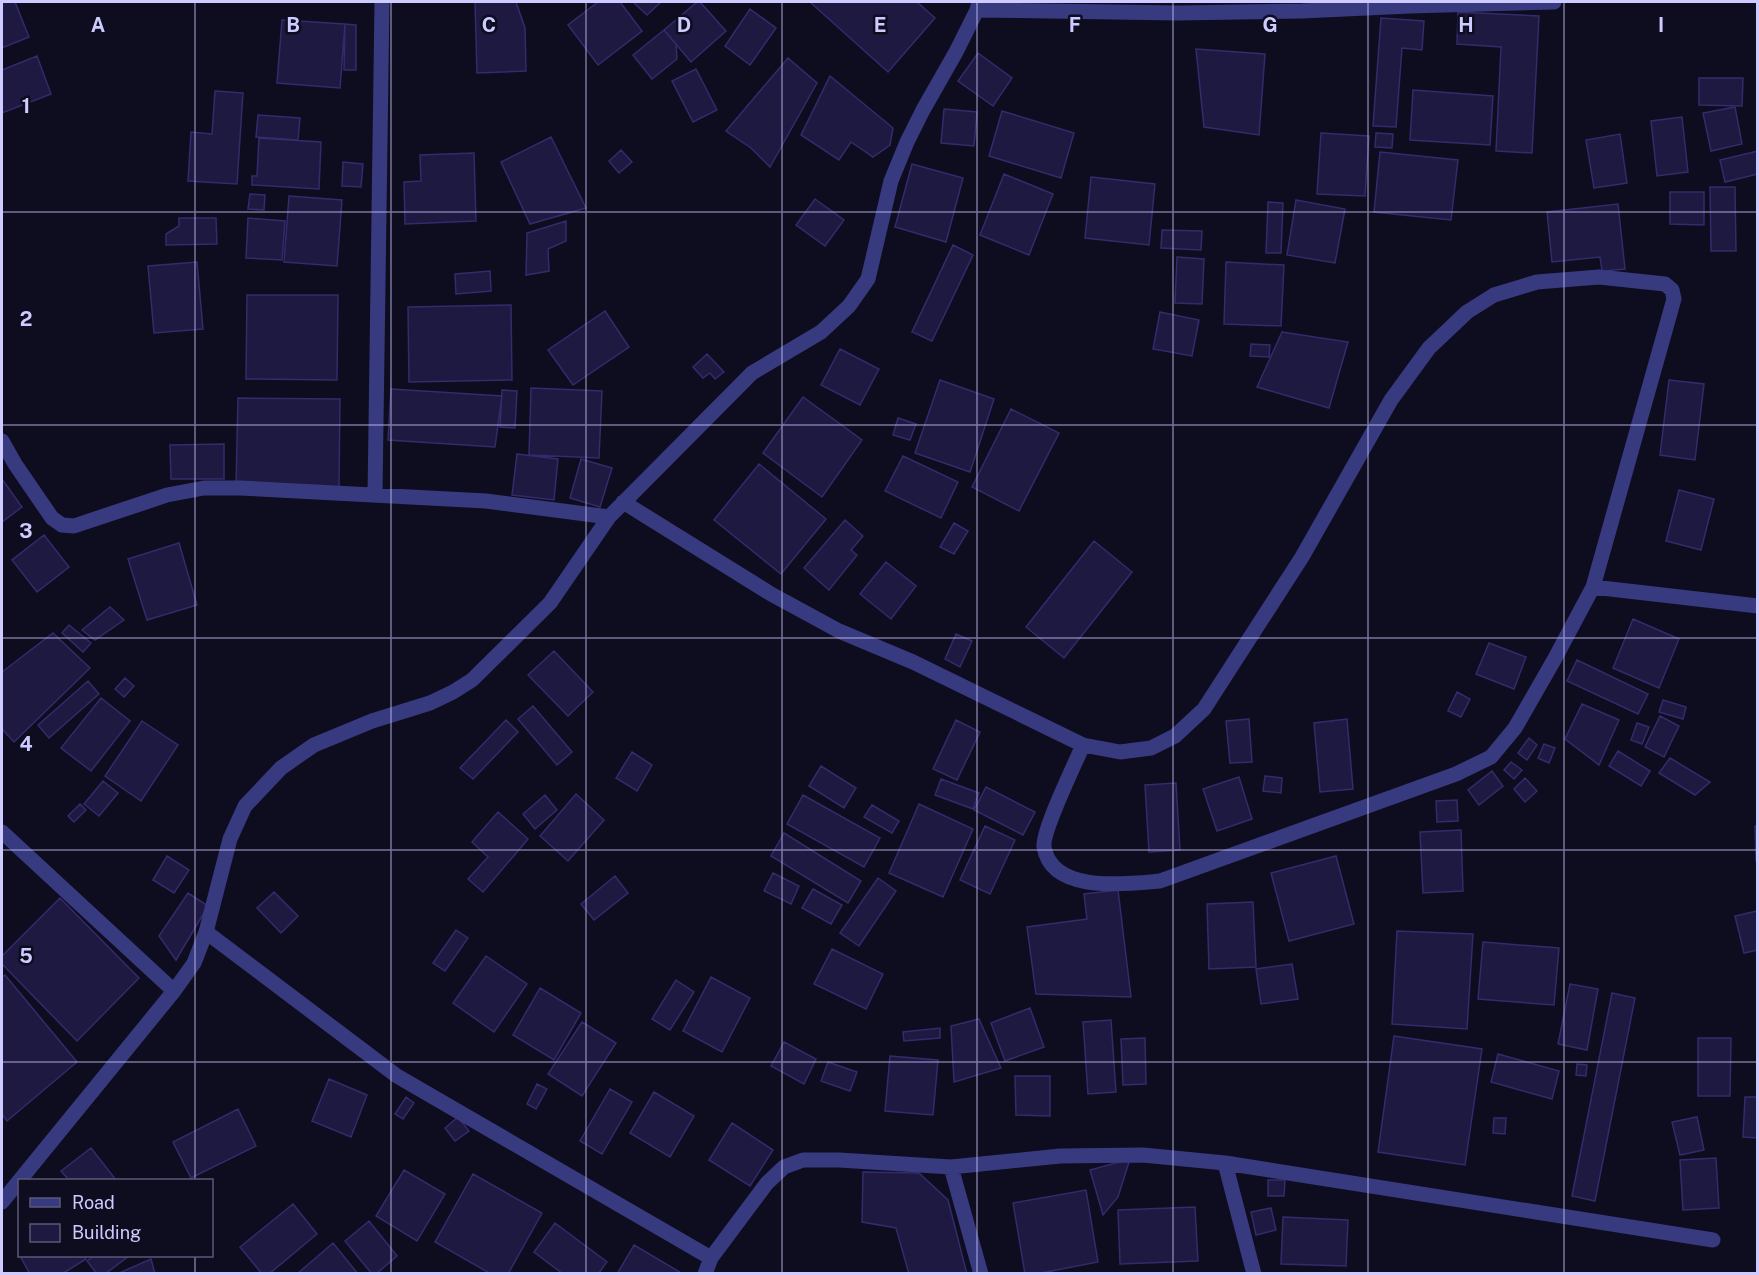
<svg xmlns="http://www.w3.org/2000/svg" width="1759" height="1275" font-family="'Public Sans',sans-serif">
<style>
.building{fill:#1e1940;stroke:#332b6c;stroke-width:1.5}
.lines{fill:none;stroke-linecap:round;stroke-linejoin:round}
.minor{stroke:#373a7e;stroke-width:15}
.grid{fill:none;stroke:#cdcbff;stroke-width:1.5;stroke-opacity:0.55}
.grid-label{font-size:20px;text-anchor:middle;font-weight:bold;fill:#cdcbff;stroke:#0e0c1f;stroke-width:5;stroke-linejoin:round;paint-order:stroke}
</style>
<rect width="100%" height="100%" fill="#0e0c1f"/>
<path class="building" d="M2,2h13l14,35 -27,11z
M475,2h41l9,26 1,43 -49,2z
M598,2h22l22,29 -44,34 -30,-40z
M633,2h28l-14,13z
M697,2h3l26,29 -35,31 -27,-32z
M813,2h104l18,16 -47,54 -77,-69z
M750,9l26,19 -26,37 -25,-19z
M1458,12l81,4 -7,137 -36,-2 5,-104 -44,-3z
M1381,18l43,3 -2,29 -20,-2 -6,79 -23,-1z
M282,20l63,4 -5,64 -63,-5z
M345,24l11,1v45h-12z
M664,30l12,14 1,15 -25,20 -19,-24z
M1196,49l69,5 -6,81 -55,-8z
M978,53l34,25 -19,28 -35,-25z
M37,56l14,38 -49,19v-43z
M788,58l29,25 -47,84 -19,-19 -25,-17z
M696,69l21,41 -24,12 -21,-41z
M830,76l63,52 -3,17 -17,12 -22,-15 -12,18 -38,-25z
M1699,78h44l-1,28 -43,-1z
M1413,90l80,6 -3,49 -80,-5z
M215,91l28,2 -6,91 -49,-3 3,-49 21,2z
M1735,107l7,37 -31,7 -8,-38z
M944,109l33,3 -3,34 -33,-3z
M1002,111l72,22 -13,45 -72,-22z
M258,115l42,3 -2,22 -42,-3z
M1682,117l6,55 -31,4 -6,-55z
M1321,133l48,3 -4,60 -48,-2z
M1376,133l17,1 -1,14 -17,-1z
M1620,134l7,49 -33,5 -8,-48z
M551,137l35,71 -56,16 -29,-62z
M259,138l62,4 -2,47 -67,-4v-9h5z
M621,150l11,12 -13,11 -10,-12z
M1758,151v23l-33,8 -5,-22z
M1380,152l78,8 -7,60 -77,-8z
M474,153l2,68 -71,3 -1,-42 17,-1 -1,-26z
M343,162l20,2 -2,23 -19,-1z
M912,164l51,14 -17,64 -51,-15z
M1004,174l49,20 -24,61 -49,-20z
M1091,177l64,7 -6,61 -64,-7z
M1710,187h25l1,64h-25z
M1670,192h34v33l-34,-1z
M250,194l15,1 -1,15 -16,-1z
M289,196l53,4 -5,66 -53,-4z
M815,199l29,21 -19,26 -29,-21z
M1296,200l49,9 -10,54 -48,-8z
M1268,202l15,1 -2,50h-15z
M1618,204l7,65 -23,2 -2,-14 -48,5 -5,-50z
M179,218h37l1,26 -51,1v-11l13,-8z
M248,218l37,3 -3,39 -36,-2z
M566,221v20l-18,8 1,22 -23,4 1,-42z
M1162,230l40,1 -1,19 -40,-2z
M953,245l20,10 -41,86 -20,-9z
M1177,257l27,2 -2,45 -27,-1z
M197,262l6,67 -49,4 -6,-67z
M1226,262l58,3 -3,61 -57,-2z
M490,271l1,20 -35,3 -1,-20z
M247,295h91l-1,85 -91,-1z
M511,305l1,75 -103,2 -1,-75z
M605,311l24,36 -56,38 -25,-35z
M1160,312l39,8 -7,36 -39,-7z
M1282,332l66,10 -19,66 -72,-21z
M1251,344l19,1 -1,12 -19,-1z
M840,349l39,20 -19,36 -39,-20z
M707,354l17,18 -9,7 -5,-6 -7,5 -10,-11z
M940,380l54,19 -24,73 -55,-19z
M1669,380l35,4 -9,76 -35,-5z
M531,388l71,3 -3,67 -70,-3z
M391,389l111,7 -7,51 -107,-7z
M502,390l15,1 -2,37 -15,-1z
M803,397l59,43 -40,57 -59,-44z
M238,398l102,1 -1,88 -103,-1z
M1011,409l48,24 -40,78 -47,-24z
M898,418l18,6 -6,16 -17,-5z
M224,444v35h-53l-1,-34z
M517,454l41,5 -4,41 -42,-5z
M903,456l55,26 -17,36 -56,-27z
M581,459l31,9 -12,39 -30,-9z
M759,464l67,55 -45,55 -67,-54z
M2,479l20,28 -20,15z
M1679,490l35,9 -13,51 -35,-9z
M845,520l18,16 -12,14 6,5 -28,35 -25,-22z
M954,523l14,8 -14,23 -14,-7z
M44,535l25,32 -32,25 -25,-32z
M1094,541l38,31 -68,86 -38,-31z
M179,543l18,62 -50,15 -19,-61z
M886,562l30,24 -25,33 -31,-25z
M110,607l14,13 -29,20 -13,-10z
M1633,619l46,20 -20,49 -46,-20z
M69,625l22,18 -8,9 -21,-19z
M53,633l37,35 -76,74 -12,-13v-57z
M956,634l16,7 -12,26 -15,-8z
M1489,643l37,14 -12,32 -38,-15z
M554,651l39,41 -25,24 -40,-41z
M1577,660l71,34 -10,20 -71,-33z
M125,678l9,8 -10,11 -9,-8z
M88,681l11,13 -50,44 -11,-13z
M1457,692l13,7 -9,18 -13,-6z
M101,698l29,23 -39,50 -30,-23z
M1663,700l23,7 -3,12 -24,-7z
M1582,704l37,16 -20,45 -34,-26z
M533,706l39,46 -15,13 -39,-46z
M1660,716l19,10 -15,31 -19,-10z
M1249,719l3,43 -22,1 -4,-42z
M1347,719l6,70 -33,3 -6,-69z
M506,720l12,12 -45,47 -13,-11z
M956,720l24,12 -23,48 -24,-11z
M142,721l36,24 -37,56 -36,-25z
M1637,723l12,4 -7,17 -11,-4z
M1529,738l8,7 -10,15 -9,-7z
M1544,744l11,4 -6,15 -11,-5z
M1618,751l32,20 -9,15 -32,-20z
M632,752l20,13 -15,26 -21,-13z
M1670,758l40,24 -15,13 -36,-22z
M1511,762l11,8 -8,9 -10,-9z
M821,766l35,22 -12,20 -35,-22z
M1492,771l11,15 -24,19 -11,-15z
M1265,776l17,2 -1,15 -18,-2z
M1239,777l13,42 -35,12 -14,-42z
M1525,778l12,13 -12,11 -11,-13z
M941,779l38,14 -6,16 -38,-14z
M103,781l15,12 -19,23 -15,-12z
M1176,783l4,67 -31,2 -4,-67z
M986,787l49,25 -12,23 -49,-25z
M576,794l28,26 -36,41 -28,-25z
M545,795l12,15 -22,19 -12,-15z
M803,795l77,43 -16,29 -77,-43z
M1457,800l1,21 -21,1 -1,-21z
M80,804l6,6 -12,12 -6,-6z
M919,804l54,25 -30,68 -54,-24z
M872,805l27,16 -7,12 -28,-16z
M498,812l30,27 -45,53 -15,-13 20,-22 -16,-15z
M985,826l30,14 -25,54 -30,-14z
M1755,826h3v35h-2z
M1461,830l2,61 -40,2 -3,-61z
M784,833l77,48 -13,22 -77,-47z
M167,856l22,14 -15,23 -21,-13z
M1336,856l18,68 -65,17 -18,-68z
M773,873l26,13 -8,18 -27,-13z
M615,876l13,17 -34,27 -13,-16z
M878,878l18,13 -37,55 -19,-13z
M813,889l29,16 -11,19 -29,-16z
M1118,890l13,107 -95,-3 -9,-67 60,-8 -3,-25z
M274,892l24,24 -17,17 -24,-25z
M188,893l20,13 -32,54 -17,-24z
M60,898l79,80 -62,63 -75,-77v-8z
M1253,902l3,65 -47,2 -2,-65z
M1757,911l1,39 -14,3 -9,-37z
M456,930l12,8 -23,33 -12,-8z
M1397,931l76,3 -6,95 -75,-5z
M1483,942l76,6 -5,57 -76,-6z
M832,949l51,25 -17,35 -52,-25z
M486,956l41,28 -33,48 -41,-29z
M1292,964l6,35 -37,5 -5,-35z
M5,975l72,87 -70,59 -5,-7v-137z
M711,977l39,21 -28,54 -39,-21z
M676,980l18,12 -24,38 -18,-11z
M1570,984l28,5 -11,61 -29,-6z
M540,988l41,25 -27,47 -41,-25z
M1612,993l23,5 -40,203 -23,-5z
M1030,1008l14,39 -39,14 -14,-38z
M979,1019l22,49 -47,14 -3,-56z
M1111,1020l5,72 -28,2 -5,-72z
M582,1022l34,21 -34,53 -34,-22z
M940,1028v10l-36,3 -1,-9z
M1394,1036l88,13 -17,116 -87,-13z
M1145,1038l1,46 -23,1 -2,-46z
M1698,1038h33l-1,58h-32z
M784,1042l32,17 -12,25 -33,-18z
M1498,1054l61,17 -7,28 -61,-17z
M890,1056l48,4 -5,55 -48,-4z
M828,1062l29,10 -7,19 -29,-10z
M1577,1064l10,1 -1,11 -10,-1z
M1015,1076h35v40l-34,-1z
M329,1079l38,16 -16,42 -39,-16z
M537,1084l10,5 -11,20 -9,-5z
M610,1089l22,13 -30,52 -22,-13z
M654,1092l40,24 -24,41 -40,-24z
M406,1097l8,6 -11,16 -8,-5z
M1745,1097h13v41l-15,-1z
M238,1109l18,37 -65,32 -18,-36z
M458,1117l11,14 -14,10 -10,-13z
M1697,1117l7,33 -24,5 -8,-33z
M1494,1118h12l-1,16 -12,-1z
M732,1123l41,27 -23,36 -41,-26z
M91,1148l25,32h-47l-8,-9z
M1716,1158l3,50 -36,2 -3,-50z
M1130,1159l-12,38 -15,18 -13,-45z
M404,1170l41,24 -28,47 -41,-25z
M863,1172l56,1 29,27 19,74h-58l-13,-46 -34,-6z
M473,1174l69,39 -34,61h-17l-56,-32z
M1268,1180h17l-1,16h-16z
M1086,1190l12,72 -62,12h-11l-12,-71z
M293,1204l24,30 -48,40h-7l-22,-27z
M1195,1207l3,54 -78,3 -2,-54z
M1271,1208l5,22 -20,5 -5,-23z
M1283,1217l65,3 -2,46 -65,-2z
M369,1221l28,35 -21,18h-4l-27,-33z
M555,1223l52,39 -9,12h-35l-29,-22z
M333,1243l25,31h-61z
M634,1245l49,29h-66z
M20,1256h64l2,3 -24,15h-32z
M94,1256h35l-24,18h-8l-10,-13z
M151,1259l4,15h-38z"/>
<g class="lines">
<path class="minor" d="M977,10l201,3 124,-2 108,-5 144,-4
M2,441l13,23 37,54 10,7 12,1 93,-31 37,-7h36l246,13 123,16
M375,495l7,-493
M623,502l148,92 68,37 74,31 170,83 37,7 31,-4 24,-12 29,-27 98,-152 89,-157 38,-52 38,-36 27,-17 43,-13 62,-5 66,7 7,6 2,9 -81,288 -39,73 -39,68 -24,29 -35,17 -296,107c-34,3 -108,13 -116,-34 -2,-16 31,-83 39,-102
M1593,587l165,19
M2,832l172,159
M206,932l191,144 314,182
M1225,1163l29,111
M951,1167l30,107
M2,1202l172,-211 20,-28 12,-31 24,-93 15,-33 36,-38 33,-23 58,-24 58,-18 23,-11 19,-12 78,-77 59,-86 143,-144 69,-41 28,-26 19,-27 23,-98 16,-39 16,-32 33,-58 21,-42 2,-8
M705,1274l6,-16 56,-75 17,-16 19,-7h36l112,7 109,-11 83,-1 82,8 488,77"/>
</g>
<path class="grid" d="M195,2v1178M391,2v1272M586,2v1272M782,2v1272M977,2v1272M1173,2v1272M1368,2v1272M1564,2v1272M2,212h1756M2,425h1756M2,638h1756M2,850h1756M2,1062h1756M195,1256v18"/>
<g class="grid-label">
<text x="98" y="32">A</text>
<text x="293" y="32">B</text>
<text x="489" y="32">C</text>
<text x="684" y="32">D</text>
<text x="880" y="32">E</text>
<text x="1075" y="32">F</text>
<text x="1270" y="32">G</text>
<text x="1466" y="32">H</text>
<text x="1661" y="32">I</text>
<text x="26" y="113">1</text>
<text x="26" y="326">2</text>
<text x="26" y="538">3</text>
<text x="26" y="751">4</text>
<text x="26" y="963">5</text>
</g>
<rect width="1759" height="1275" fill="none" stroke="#cdcbff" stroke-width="6"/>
<rect x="18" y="1179" width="195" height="78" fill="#0e0c1f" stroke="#5a5879" stroke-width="1.5"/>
<rect x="30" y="1198" width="30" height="9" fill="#373a7e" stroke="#5a5879" stroke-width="1.5"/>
<text x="72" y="1209" font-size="18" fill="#cdcbff">Road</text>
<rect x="30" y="1224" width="30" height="18" fill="#1e1940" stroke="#5a5879" stroke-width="1.5"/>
<text x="72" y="1239" font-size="18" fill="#cdcbff">Building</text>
</svg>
